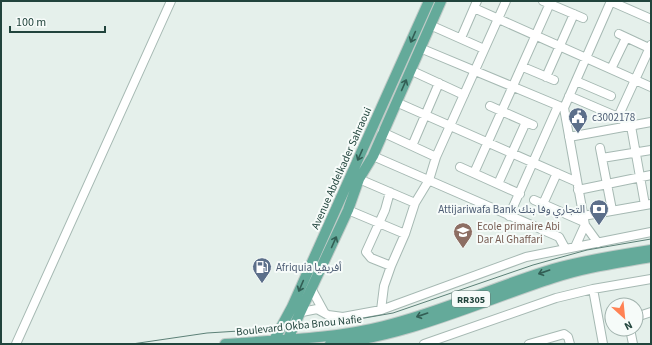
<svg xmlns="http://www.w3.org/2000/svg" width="652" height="345" font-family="'Source Sans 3','Noto Sans Arabic',sans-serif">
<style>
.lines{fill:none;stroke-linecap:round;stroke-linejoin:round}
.minor-casing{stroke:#a6b9b3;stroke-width:10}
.major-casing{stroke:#c1cbc8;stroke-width:12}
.minor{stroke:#fff;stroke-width:8}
.major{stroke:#64aa9a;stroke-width:10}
.tram{stroke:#5c8077;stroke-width:1}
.oneway{stroke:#325e54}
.labels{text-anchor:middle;stroke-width:4;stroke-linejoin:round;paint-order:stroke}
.shield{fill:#f6fbf9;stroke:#617b75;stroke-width:1}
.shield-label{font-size:10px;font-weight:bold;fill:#21443c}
.service-label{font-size:11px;fill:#4e5e75;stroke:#f6fbf9;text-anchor:start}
.street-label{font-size:11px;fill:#21443c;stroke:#f6fbf9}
.education-label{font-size:11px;fill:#785e54;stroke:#f6fbf9;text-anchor:start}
</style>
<rect width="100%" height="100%" fill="#e5f0eb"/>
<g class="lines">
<defs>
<path id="minor" d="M543,1l40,17
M610,1l41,18
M474,8l177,79
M430,25l54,24
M619,34l30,14
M461,38l16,-37
M420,48l144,60
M523,67l31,13
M611,69l15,-31
M410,70l54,25
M546,77l28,-63
M576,81l35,15
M569,96l49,21 13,9 14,79
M396,102l181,80
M490,106l43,19
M618,117l33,-72
M382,132l54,25
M569,137l82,-15
M412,146l27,-63
M600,148l12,62
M373,156l186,81 6,11
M602,158l49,-8
M460,167l60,27
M474,173l77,-172
M359,179l56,24
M498,184l28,-62
M578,190l73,-15
M390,192l-5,18 -19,42 5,6 20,8
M534,200l50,22
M543,204l14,-31
M348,210l57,24
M509,216l49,-110
M583,216l68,-12
M598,243l-13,-18 -21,-117 47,-107
M575,247l10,-22
M593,289l10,55
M312,290l12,22
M381,310l3,-24 7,-20 14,-32 10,-31 14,-23 7,-23 70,-156
M302,312l15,-3 11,6 15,2 38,-7 145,-53 125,-25
M636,317l15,-5
M630,329l3,15
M16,344l155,-343
M424,344l132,-46 37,-9 58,-10
M529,344l35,-10 4,3 2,7"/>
<path id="major" d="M286,343l62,-133 11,-31 14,-23 68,-155
M225,344c53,-4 108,-5 159,-18 58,-14 112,-40 169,-57 32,-9 65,-14 98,-19
M272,344l20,-37 137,-306
M330,344c78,-8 149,-42 223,-66 32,-11 65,-15 98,-21"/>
</defs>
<use href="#minor" class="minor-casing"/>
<use href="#major" class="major-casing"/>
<use href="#minor" class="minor"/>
<use href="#major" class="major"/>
<path class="tram" d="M132,344l75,-11 112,-7 74,-13 140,-48 54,-15 64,-11"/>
</g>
<defs><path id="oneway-shaft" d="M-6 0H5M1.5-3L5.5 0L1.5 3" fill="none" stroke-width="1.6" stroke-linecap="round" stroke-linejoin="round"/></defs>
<g class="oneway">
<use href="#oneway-shaft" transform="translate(413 37) rotate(114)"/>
<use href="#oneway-shaft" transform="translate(404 85) rotate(-66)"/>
<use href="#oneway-shaft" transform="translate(360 155) rotate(114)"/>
<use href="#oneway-shaft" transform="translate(334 242) rotate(-66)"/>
<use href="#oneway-shaft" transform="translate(544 272) rotate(161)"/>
<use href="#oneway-shaft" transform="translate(301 286) rotate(113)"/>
<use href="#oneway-shaft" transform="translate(422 315) rotate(161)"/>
</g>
<defs>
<symbol id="civic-pin" viewBox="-11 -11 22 30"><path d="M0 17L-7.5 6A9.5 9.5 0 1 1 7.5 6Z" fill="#5c6f8a" stroke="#f6fbf9"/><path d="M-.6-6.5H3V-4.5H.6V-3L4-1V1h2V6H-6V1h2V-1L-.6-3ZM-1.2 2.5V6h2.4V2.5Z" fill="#fff"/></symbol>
<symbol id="bank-pin" viewBox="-11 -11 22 30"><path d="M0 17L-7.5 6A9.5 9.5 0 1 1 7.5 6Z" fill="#5c6f8a" stroke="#f6fbf9"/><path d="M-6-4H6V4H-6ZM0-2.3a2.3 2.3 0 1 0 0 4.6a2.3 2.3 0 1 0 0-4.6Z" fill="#fff"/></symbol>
<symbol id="school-pin" viewBox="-11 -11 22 30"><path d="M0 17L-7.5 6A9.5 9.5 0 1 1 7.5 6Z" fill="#8d6e63" stroke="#f6fbf9"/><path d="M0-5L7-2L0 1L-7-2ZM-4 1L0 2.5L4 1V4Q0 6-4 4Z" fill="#fff"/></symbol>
<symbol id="fuel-pin" viewBox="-11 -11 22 30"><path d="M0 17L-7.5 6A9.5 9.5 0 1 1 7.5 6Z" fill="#5c6f8a" stroke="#f6fbf9"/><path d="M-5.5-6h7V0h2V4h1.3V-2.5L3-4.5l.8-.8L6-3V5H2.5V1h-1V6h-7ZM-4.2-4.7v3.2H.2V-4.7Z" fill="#fff"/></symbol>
</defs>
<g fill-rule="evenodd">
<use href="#civic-pin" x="567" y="106" width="22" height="30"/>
<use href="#bank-pin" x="588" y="198" width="22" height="30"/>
<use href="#school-pin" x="452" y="221" width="22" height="30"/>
<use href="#fuel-pin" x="251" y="256" width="22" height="30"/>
</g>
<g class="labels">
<rect class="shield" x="452" y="291" width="38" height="16" rx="3"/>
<g class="shield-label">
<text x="471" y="303">RR305</text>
</g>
<g class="service-label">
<text x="592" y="121">c3002178</text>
<text x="585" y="213" text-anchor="end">Attijariwafa Bank التجاري وفا بنك</text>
<text x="276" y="271">Afriquia أفريقيا</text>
</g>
<g class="street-label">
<text transform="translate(341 168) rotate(-66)" y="4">Avenue Abdelkader Sahraoui</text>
<text transform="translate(299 325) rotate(-6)" y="4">Boulevard Okba Bnou Nafie</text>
</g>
<g class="education-label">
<text x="477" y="230">Ecole primaire Abi<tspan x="477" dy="13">Dar Al Ghaffari</tspan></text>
</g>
</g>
<rect width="652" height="345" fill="none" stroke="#21443c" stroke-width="4"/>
<g transform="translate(624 317) rotate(153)"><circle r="19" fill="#f6fbf9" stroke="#a1b2ad"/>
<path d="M0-3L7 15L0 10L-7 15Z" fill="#ff8254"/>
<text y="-6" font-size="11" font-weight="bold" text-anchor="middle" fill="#21443c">N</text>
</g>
<path d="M10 26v6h95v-6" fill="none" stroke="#21443c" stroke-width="2"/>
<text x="16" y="26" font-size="12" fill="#21443c" stroke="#f6fbf9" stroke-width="3" paint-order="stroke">100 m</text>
</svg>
